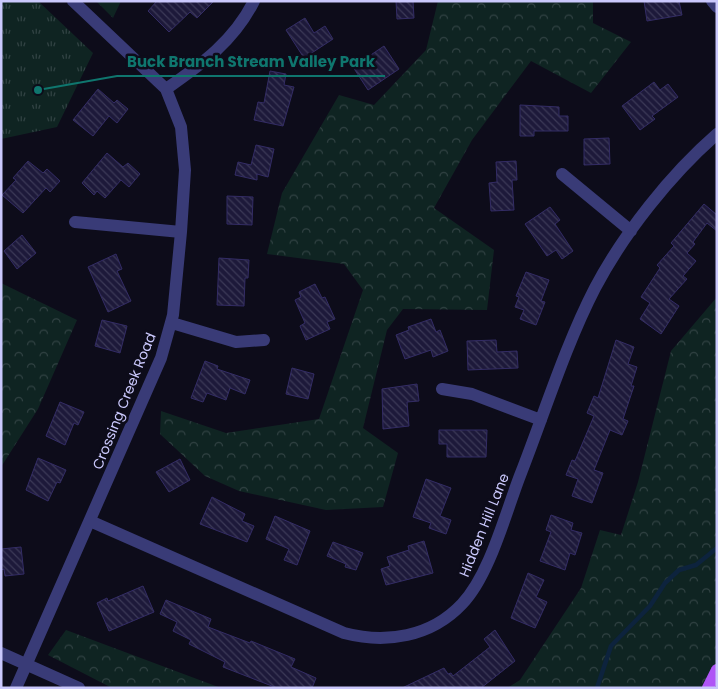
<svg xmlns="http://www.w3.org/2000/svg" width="718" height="689" font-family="Poppins,sans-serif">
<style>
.forest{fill:url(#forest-crowns)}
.park{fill:url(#park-tufts)}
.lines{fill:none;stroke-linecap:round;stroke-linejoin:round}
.stream{stroke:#0d233d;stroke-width:4.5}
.building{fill:url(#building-back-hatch);stroke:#332c65}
.minor{stroke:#393b77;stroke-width:12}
.major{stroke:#af55f6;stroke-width:12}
.labels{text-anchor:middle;stroke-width:5;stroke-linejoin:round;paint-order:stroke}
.street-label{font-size:14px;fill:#cac8fc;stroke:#0d0c1a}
.leader{fill:none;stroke:#0f766e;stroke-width:2}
.callout-dot{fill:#0f766e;stroke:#0d0c1a;stroke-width:2}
.callout-label{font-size:15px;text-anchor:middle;font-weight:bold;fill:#0f766e;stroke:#0d0c1a;stroke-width:5;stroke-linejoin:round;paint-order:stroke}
</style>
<defs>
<pattern id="forest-crowns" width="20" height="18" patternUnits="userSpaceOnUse" patternTransform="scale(1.25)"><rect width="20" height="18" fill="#0f2422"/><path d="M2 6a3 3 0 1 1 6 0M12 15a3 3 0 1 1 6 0" fill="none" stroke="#314243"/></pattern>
<pattern id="park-tufts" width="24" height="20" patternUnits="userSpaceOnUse" patternTransform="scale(1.25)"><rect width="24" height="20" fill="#0f2422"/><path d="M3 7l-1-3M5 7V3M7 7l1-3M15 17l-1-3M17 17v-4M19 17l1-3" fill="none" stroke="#314243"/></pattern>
<pattern id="building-back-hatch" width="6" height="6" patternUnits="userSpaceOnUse" patternTransform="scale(1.25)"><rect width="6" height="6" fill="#1d193a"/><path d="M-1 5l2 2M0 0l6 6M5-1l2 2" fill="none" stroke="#3c3957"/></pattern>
</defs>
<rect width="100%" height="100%" fill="#0d0c1a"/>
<path class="forest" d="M438,1h155v22l38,19 -40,51 -60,-32 -59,79 -38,68 60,42 -7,60 -84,-1 -16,21 -24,98 35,25 -15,54 -57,3 -87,-19 -34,-15 -45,-42 1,-23 65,22 93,-14 44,-129 -19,-26 -77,-10 15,-61 57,-98 35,10 52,-55z
M1,283l76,37 -39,89 -37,58z
M717,297v373l-9,18h-201l13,-8 61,-92 19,-58 21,5 17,-53 33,-131z
M66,630l155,58h-109l-64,-33z"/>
<path class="park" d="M1,1h37l55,52 -36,74 -56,12z
M96,1h25l-8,17z"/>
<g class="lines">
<path class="stream" d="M597,688l14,-42 39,-40 15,-23 14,-13 17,-5 21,-17"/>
</g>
<path class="building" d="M157,1h57l-17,17 -7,-6 -21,20 -21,-21z
M396,1h17l1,17 -17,1z
M644,1h35l3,14 -35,6z
M305,18l9,15 11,-7 8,13 -29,19 -18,-28z
M384,46l15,23 -31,21 -15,-23z
M270,71l16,3 -2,11 10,2 -11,39 -29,-6 4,-18 6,1z
M654,82l6,8 8,-6 10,13 -26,19 3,3 -15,11 -18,-24z
M98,89l16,14 3,-3 11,9 -11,14 -8,-7 -16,20 -20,-16z
M520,105l39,2v9h9v15h-34v5h-14z
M609,138l1,26 -26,1v-26z
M256,145l18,4 -6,28 -11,-3v6l-22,-5 3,-13 13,3z
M107,153l16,14 5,-4 12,11 -11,13 -8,-7 -16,18 -8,-7 -3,4 -12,-12z
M28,161l15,12 4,-4 13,12 -10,11 -4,-4 -23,25 -21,-18 14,-15 -3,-2z
M516,161l1,19h-5l2,30 -23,1 -2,-28 8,-1 -1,-20z
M227,196l26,1 -1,28 -25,-1z
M704,204l13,11v16l-10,-8 -14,19 2,2 -8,9 9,8 -13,15 4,3 -18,20 10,7 -18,28 -21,-15 10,-16 -9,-6 19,-29 -3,-3 17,-19 -3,-3z
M550,207l10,13 -5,4 18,27 -11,8 -6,-9 -9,6 -22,-32z
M22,235l14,18 -19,16 -13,-18z
M116,254l6,15 -5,2 14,30 -23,11 -20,-45z
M219,258l30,2 -1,18h-3l-1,28 -27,-1z
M526,272l23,8 -8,21 4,1 -9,23 -16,-6 4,-9 -9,-3 4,-10 -3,-1z
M315,284l7,14 3,-1 10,22 -8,3 3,7 -24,11 -6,-14 5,-3 -10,-23 6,-3 -2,-5z
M431,319l5,13 4,-2 8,21 -15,6 -2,-7 -26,9 -9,-24 13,-5 -1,-3z
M102,320l25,6 -7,27 -25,-7z
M496,340l1,12 20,-1 1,17 -50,2 -1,-29z
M616,340l18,7 -6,17 9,3 -6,19h3l-11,33 5,2 -6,14 -12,-5 -16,40 9,3 -11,30 -20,-7 6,-17 -12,-4 6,-15 3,1 19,-45 -7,-3 7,-17 4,2z
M205,361l13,5 -1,3 33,11 -5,14 -15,-6 -4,12 -19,-7 -4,9 -12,-4z
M292,368l22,6 -6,25 -22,-5z
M417,384l2,17 -12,1 2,24 -26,3 -1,-40z
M60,402l24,10 -6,13 -4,-2 -9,22 -19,-9z
M439,430h48l-1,27h-39v-13h-8z
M38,458l28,12 -6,13 -3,-1 -9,19 -22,-11z
M180,459l10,21 -21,12 -13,-20z
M426,479l25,9 -11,28 11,4 -5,14 -17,-6 2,-5 -18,-6z
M212,497l33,17 -3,7 12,5 -7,16 -47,-18z
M551,515l22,8 -2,7 11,3 -7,22 -5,-2 -5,17 -25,-9 11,-29 -5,-2z
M275,516l35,15 -13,34 -13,-5 5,-11 -23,-10z
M424,541l9,32 -47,12 -5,-16 9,-3 -3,-9 22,-7 -1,-4z
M333,542l30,11 -7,17 -11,-3 1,-3 -19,-8z
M21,547l3,27 -19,2 -1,-7 -3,1v-21z
M528,573l16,7 -8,17 11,5 -12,26 -24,-10z
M143,586l11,26 -45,19 -12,-28 10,-5 1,3z
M166,600l45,19 -3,8 42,16 1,-2 44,18 -4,8 25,11 -4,10h-35l-54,-21 2,-5 -36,-18 2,-4 -18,-9 4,-9 -17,-8z
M495,630l20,31 -34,27h-79l42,-20 4,6 3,-1 2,3 37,-29 -6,-8z"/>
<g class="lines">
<path class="minor" d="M712,1l5,6
M166,89c36,-25 68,-48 88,-88
M562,174l69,57
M75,222l106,10
M172,323l64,19 28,-2
M442,389l30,5 69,26
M90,521l254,112c42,11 87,4 118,-29 28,-29 44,-93 59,-131 23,-59 45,-129 74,-185 29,-55 76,-114 122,-154
M1,653l78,35
M16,688l145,-330 12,-43 8,-83 4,-62 -4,-43 -15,-38 -93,-88"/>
<path class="major" d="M708,688l9,-18"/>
</g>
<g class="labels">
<g class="street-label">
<text transform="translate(124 401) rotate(-68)" y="5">Crossing Creek Road</text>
<text transform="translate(484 525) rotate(-68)" y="5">Hidden Hill Lane</text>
</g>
</g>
<path class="leader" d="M38 90L117 76H385"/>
<circle class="callout-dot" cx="38" cy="90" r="5"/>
<g class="callout-label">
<text x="251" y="67">Buck Branch Stream Valley Park</text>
</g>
<rect width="718" height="689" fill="none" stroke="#cac8fc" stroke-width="5"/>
</svg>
